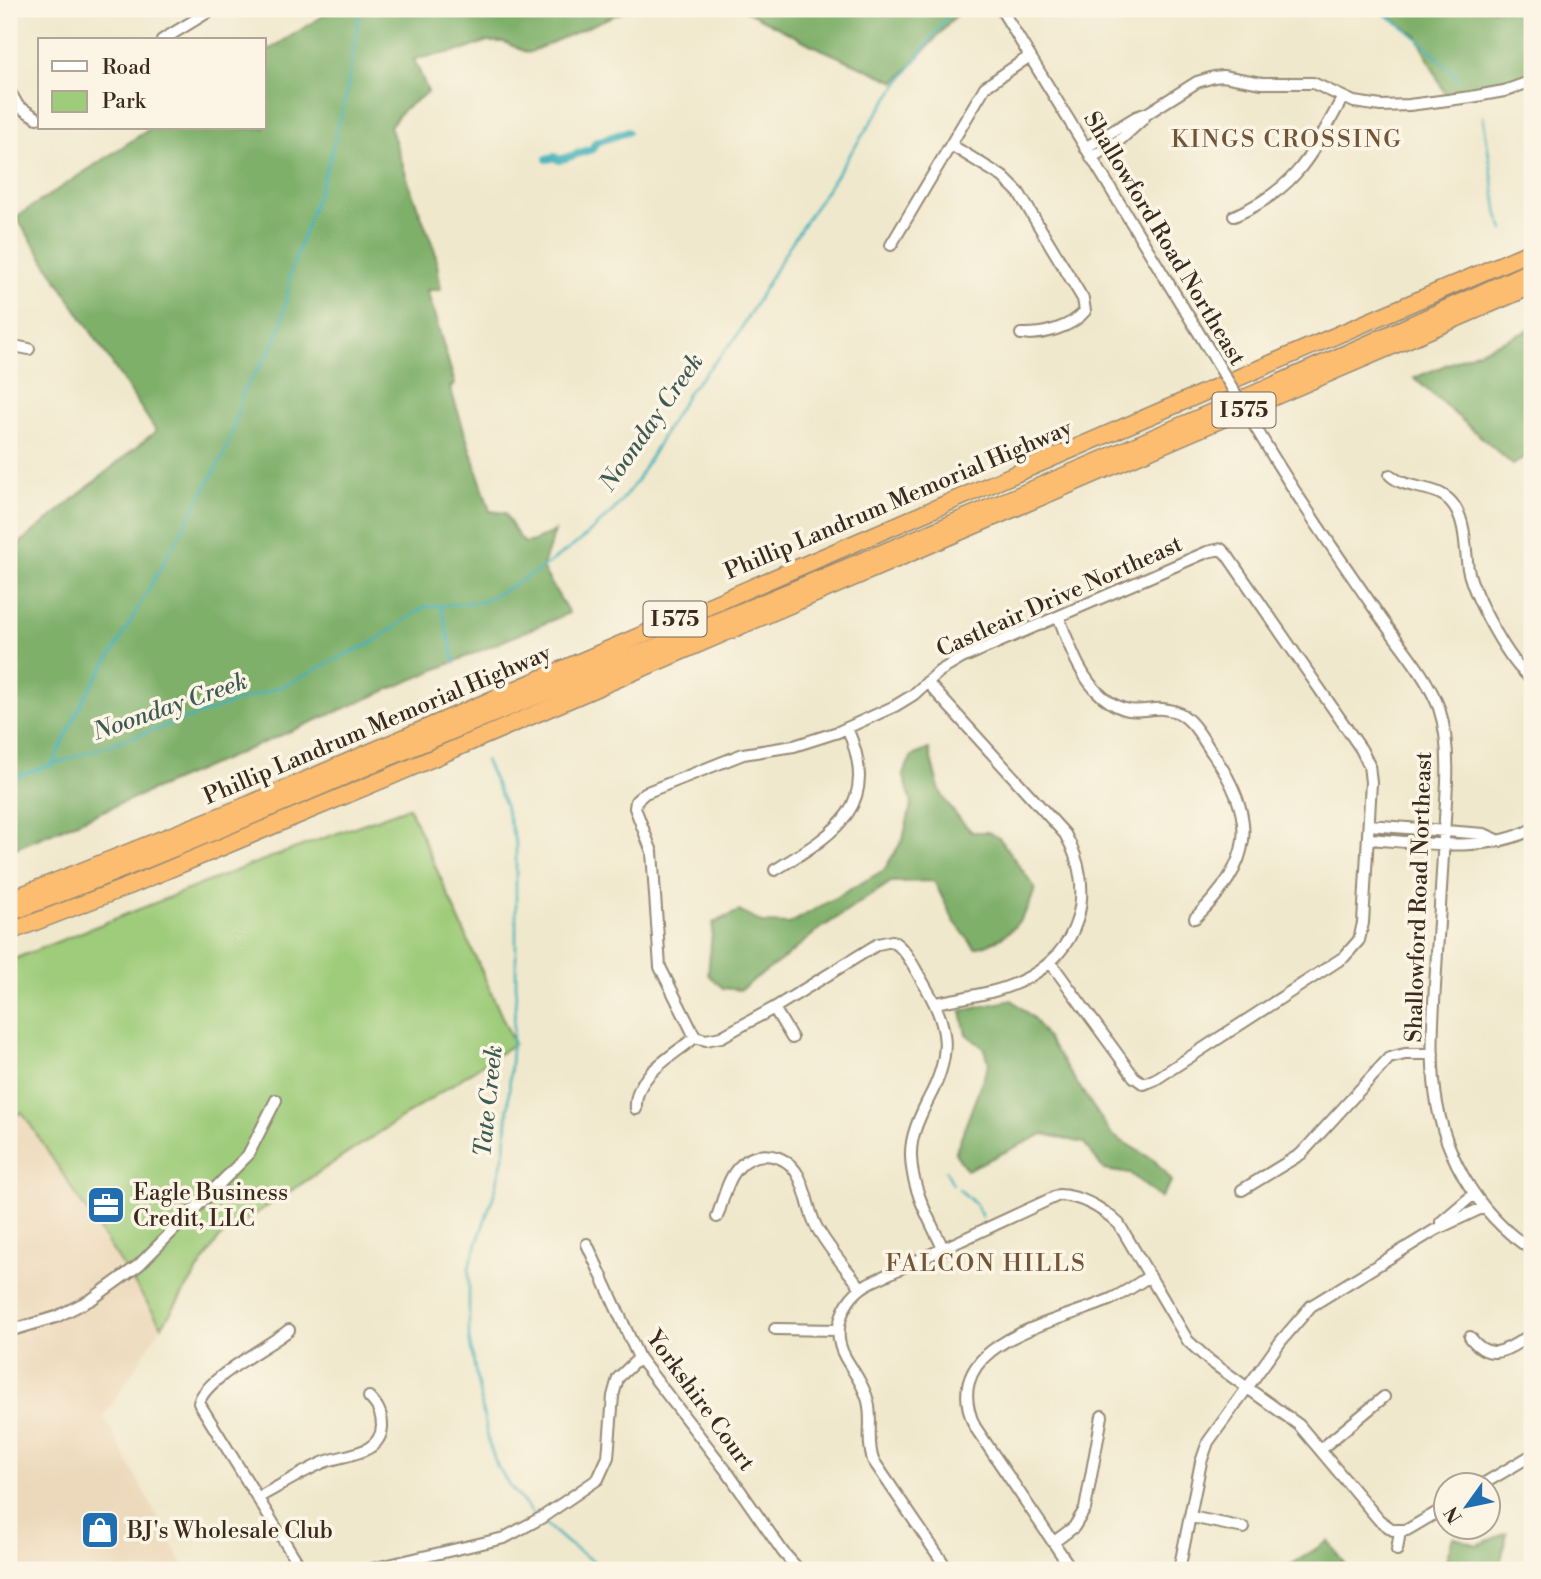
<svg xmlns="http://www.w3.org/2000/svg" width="1541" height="1579" font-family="'Libre Bodoni',serif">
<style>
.built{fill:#ecd8ba}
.green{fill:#9fcc7a;stroke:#6d7b4c;stroke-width:2}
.forest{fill:#7fb06a;stroke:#5d6d44;stroke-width:2}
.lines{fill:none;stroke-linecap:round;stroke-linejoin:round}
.stream{stroke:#42b2ba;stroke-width:2.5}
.canal{stroke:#42b2ba;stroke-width:8}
.minor-casing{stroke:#968975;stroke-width:14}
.highway-casing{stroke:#968975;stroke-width:19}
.minor{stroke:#fff;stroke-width:10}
.highway{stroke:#fcbd6f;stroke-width:16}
.minor-bridge-casing{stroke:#968975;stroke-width:14;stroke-linecap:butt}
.minor-bridge{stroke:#fff;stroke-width:10}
.labels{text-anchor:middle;stroke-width:7;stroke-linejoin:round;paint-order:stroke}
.shield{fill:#fcf5e5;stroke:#75675a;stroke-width:2}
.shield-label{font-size:21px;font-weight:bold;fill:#3b2a1e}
.street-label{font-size:23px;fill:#3b2a1e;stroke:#fcf5e5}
.poi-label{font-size:23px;fill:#3b2a1e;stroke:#fcf5e5;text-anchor:start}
.neighbourhood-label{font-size:24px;letter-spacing:2px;fill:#735538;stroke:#fcf5e5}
.water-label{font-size:24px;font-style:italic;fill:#3d5a55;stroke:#fcf5e5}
</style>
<rect width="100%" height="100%" fill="#fcf5e5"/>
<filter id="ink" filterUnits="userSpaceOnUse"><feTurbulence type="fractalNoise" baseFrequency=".0143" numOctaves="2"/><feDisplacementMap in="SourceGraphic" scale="14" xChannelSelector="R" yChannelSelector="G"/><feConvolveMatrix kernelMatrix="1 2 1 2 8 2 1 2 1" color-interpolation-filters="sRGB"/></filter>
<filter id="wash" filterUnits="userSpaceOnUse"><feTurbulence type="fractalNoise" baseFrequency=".00686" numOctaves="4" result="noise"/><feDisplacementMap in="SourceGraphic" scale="28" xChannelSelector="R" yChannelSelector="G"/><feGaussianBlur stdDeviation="1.57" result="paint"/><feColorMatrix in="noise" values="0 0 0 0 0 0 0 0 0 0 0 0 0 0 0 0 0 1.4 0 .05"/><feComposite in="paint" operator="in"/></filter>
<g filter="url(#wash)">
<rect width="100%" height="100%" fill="#f0e8cc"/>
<path class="built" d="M22,1112l140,214 -58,91 82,153h-177v-450z"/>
<path class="green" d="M409,807l105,237 -295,194 -57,88 -140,-214 -13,8v-159l241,-96z"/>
<path class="forest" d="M334,9h295l-101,44 -24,-11h-19l-21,8 -50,9 14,33 -25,18 -13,16 21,64 24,61 6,39h-14l28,94 -5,3 40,124 15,2 13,23 7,7 9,-2 21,-10 -13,37 27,45 -560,238v-299l147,-121 -140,-214 135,-89h113v-75z
M742,9h220l-66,73 -84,-37z
M1378,9h154v66l-15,9 -71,12 -29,-60z
M1532,329v124l-19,12 -99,-87z
M929,749c9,43 12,52 43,83h17l11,7 35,49c-8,31 -28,53 -60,60l-21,-27 -20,-40 -43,1 -74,49 -26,22 -51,37 -17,-2 -15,-14 5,-51 26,-12 23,12 27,1 95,-54 19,-31 9,-37 -9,-28 9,-18z
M1012,1000l22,19 78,116 43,26 17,20 -12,17 -29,-24 -27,-4 -20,-27 -41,-9 -76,36 -12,-17 34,-90 -4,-14 -19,-15 -5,-23z
M1507,1533l-8,37h-56l10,-33 24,8z
M1328,1541l21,29h-66z"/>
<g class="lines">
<path class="stream" d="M1376,9c31,18 58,42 82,70
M1483,116l15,99 6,15
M441,606l14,57
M485,760l20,45 11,40v148l-11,156 -10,42 -26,76v71l20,106 9,24 12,18 24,29
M51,767l34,-71 29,-45 110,-196 11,-31 8,-33 29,-43 10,-25 9,-52 39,-113 16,-62 14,-87
M9,779l277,-94 52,-27 34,-15 52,-36 56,-5 21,-10 41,-24 38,-27 34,-31 22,-28 53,-91 46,-52 53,-91 90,-136 75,-103
M946,1171l7,13
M959,1189l17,16 6,12
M544,1523l23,20 38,27"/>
<path class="canal" d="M547,159l8,-2 4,3 33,-11 4,-7 31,-10"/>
</g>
</g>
<g filter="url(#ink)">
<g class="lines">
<defs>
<path id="minor" d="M1001,9l210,344
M162,40l51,-31
M9,90l9,16 19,12
M951,145l52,32 16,16 64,106 2,12c-14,17 -43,24 -64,23
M1085,148l51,-31 12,-4 49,-31 17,-5 9,-1 39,7h51l41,19 27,4 28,-1 62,-8 33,-6 28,-10
M1091,158l30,-19 23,-21
M1234,216c64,-28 77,-61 109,-119
M891,245l94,-158 45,-31
M9,345l20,4
M1263,440c36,60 75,116 115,174 20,29 48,60 61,94 8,24 9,49 8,74 -3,56 -6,113 -10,170 -2,43 -7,86 -3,128 5,68 41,133 98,170
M1390,475c20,18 49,7 65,32 11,17 10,42 13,62 6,28 41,94 64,110
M1059,618c11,28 20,59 44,79 33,27 47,3 76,16 15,8 24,27 34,41 46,66 40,109 -18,164
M927,682l138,152c33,57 15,121 -46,148 -25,12 -56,15 -83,21
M1369,825l115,9 16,7
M1368,839c50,3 119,15 164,-10
M775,870c60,-37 107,-63 72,-142
M774,1008l18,30
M636,1109c-3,-34 38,-53 59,-72
M1242,1190l59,-36 88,-96 16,-4h28
M717,1217c6,-16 10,-38 22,-50 17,-19 47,-14 59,8 9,16 10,35 18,51 12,22 30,42 45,62
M1441,1222l33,-28
M587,1244l52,114 89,115 55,79 16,18
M943,1248c-14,-29 -31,-58 -32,-91 -1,-20 8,-39 17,-57 24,-44 22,-73 -4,-116 -9,-14 -17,-35 -32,-43l-14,3 -104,64 -53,29 -15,3 -11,-3 -35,-70 -8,-115 -17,-44 1,-7 9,-8 98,-39 51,-8 44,-14 57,-26 18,-11 27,-24 22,-13 245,-106 14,-3 6,6 134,194 8,16 2,17 -8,141 -4,17 -15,17 -188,122 -12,5 -10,-7 -83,-114
M775,1329l64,1
M289,1330c-21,17 -85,49 -90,73l103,167
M9,1331l47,-14 36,-18 47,-34 109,-110 28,-55
M1470,1337c21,28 39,11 62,-3
M1321,1449l63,-52
M1483,1484l49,-29
M259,1497c21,-11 41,-24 63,-34 20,-9 59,-7 60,-37 0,-12 -4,-20 -13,-29
M1191,1517l53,11
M1054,1542l20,-15 11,-18 17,-93
M1397,1550l3,-19
M367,1570l137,-32 37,-20 57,-39 10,-22 5,-61 5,-18 21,-20
M948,1570l-75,-110c-7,-20 0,-39 -5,-59 -4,-16 -15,-30 -23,-44 -15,-27 -2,-59 24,-74l190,-88c24,1 43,13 60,29l69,117 22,20 89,64 80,95 14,10h14l39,-23
M1072,1570l-97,-143c-40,-86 83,-104 136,-128 13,-6 25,-14 37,-22
M1179,1570l22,-108 7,-20 73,-101 30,-35 124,-76 49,-23"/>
<path id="highway" d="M9,900l241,-96 1282,-553
M9,913c166,-61 327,-135 491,-202 346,-142 692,-286 1032,-441
M9,932l120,-46 260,-109 1143,-491"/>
</defs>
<use href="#minor" class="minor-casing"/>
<use href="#highway" class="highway-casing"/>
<use href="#minor" class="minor"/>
<use href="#highway" class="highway"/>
<defs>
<path id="minor-bridge" d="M1211,353l52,87"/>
</defs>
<use href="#minor-bridge" class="minor-bridge-casing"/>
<use href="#minor-bridge" class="minor-bridge"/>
</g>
</g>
<defs>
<symbol id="office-square" viewBox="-11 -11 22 22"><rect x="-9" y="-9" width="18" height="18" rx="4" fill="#1f6fb2" stroke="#fcf5e5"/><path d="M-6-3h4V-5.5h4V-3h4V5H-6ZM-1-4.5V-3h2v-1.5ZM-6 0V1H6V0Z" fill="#fff"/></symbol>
<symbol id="shop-square" viewBox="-11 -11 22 22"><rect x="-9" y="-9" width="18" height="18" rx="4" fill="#1f6fb2" stroke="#fcf5e5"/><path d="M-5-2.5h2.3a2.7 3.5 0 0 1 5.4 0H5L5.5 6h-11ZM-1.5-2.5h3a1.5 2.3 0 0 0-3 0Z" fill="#fff"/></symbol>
</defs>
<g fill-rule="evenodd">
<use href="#office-square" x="84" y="1183" width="44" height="44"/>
<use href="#shop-square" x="78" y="1508" width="44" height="44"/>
</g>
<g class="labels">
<g class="shield">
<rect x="1212.5" y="392.5" width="63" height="35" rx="5"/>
<rect x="643.5" y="601.5" width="63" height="35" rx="5"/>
</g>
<g class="shield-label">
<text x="1244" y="417">I 575</text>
<text x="675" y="626">I 575</text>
</g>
<g class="street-label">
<text transform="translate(1165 238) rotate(59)" y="8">Shallowford Road Northeast</text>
<text transform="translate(898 499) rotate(-23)" y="8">Phillip Landrum Memorial Highway</text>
<text transform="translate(1059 596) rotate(-24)" y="8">Castleair Drive Northeast</text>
<text transform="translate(377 724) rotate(-23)" y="8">Phillip Landrum Memorial Highway</text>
<text transform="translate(1418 897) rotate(-88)" y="8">Shallowford Road Northeast</text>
<text transform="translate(701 1400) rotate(54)" y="8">Yorkshire Court</text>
</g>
<g class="poi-label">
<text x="133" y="1200">Eagle Business<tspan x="133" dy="26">Credit, LLC</tspan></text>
<text x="127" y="1538">BJ's Wholesale Club</text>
</g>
<g class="neighbourhood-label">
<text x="1287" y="147">KINGS CROSSING</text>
<text x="986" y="1271">FALCON HILLS</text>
</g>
<g class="water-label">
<text transform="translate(651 422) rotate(-55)" y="8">Noonday Creek</text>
<text transform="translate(170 706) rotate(-19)" y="8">Noonday Creek</text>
<text transform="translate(488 1101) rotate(-84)" y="8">Tate Creek</text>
</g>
</g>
<rect width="1541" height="1579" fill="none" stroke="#fcf5e5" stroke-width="35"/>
<rect x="38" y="38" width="228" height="91" fill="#fcf5e5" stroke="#afa495" stroke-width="2"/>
<rect x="52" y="61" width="35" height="10" fill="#ffffff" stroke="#afa495" stroke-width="2"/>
<text x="102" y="74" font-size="21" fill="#3b2a1e">Road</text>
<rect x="52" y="91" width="35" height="21" fill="#9fcc7a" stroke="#afa495" stroke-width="2"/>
<text x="102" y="108" font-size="21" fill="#3b2a1e">Park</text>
<g transform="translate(1467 1506) rotate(237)"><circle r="33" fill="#fcf5e5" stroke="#afa495" stroke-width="2"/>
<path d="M0-5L12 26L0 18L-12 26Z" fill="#1f6fb2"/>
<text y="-10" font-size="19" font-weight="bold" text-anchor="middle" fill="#3b2a1e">N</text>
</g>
</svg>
